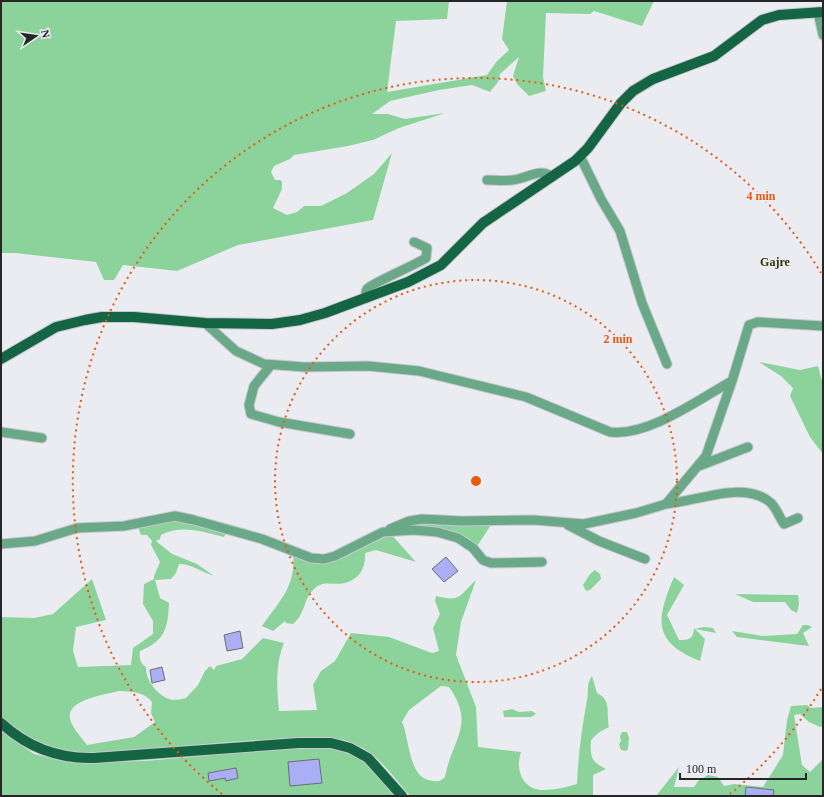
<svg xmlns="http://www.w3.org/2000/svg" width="824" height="797" font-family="Georgia,serif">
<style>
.green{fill:#8cd39b;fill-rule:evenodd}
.building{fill:#aaaff5;stroke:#6c6d72}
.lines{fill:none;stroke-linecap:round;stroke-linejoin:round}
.minor-casing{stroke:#c8c8ce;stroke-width:11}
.major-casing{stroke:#c8c8ce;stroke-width:12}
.minor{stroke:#69a988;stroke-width:9}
.major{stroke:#136543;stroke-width:10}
.ring{fill:none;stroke:#e8590c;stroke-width:2;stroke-dasharray:2 4}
.labels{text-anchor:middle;stroke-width:4;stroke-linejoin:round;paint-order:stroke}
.quarter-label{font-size:12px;font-weight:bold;fill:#353106;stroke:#ebecf2}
.centre{fill:#e8590c;stroke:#ebecf2;stroke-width:2}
.ring-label{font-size:12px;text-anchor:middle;font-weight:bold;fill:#e8590c;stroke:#ebecf2;stroke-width:4;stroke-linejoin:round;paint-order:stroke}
</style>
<rect width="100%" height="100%" fill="#ebecf2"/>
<path class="green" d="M1,1h448l-2,18 -51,2 -9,71 100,-17 10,-14 12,-11 -7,-11 5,-38h147l-12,25 -48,-15 -4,3 -44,-1 -3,64 3,14 -17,5 -12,-12 -4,-8 6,-19 -19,17 -2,8 -8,10 -18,-7 -33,5 -49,11 -18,13h16l17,5 40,-6 -46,15 -26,12 -25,6 -54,9 -4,4 -16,7 -3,6 4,8h5l2,2v7l-9,19 14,7 10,-3 7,-6h17l26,-13 27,-19 18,-21 -19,67 -135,25 -61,26 -54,-6 -9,15h-10l-8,-18 -81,-9h-14z
M759,362l41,8 18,-4 5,19v69l-13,-17 -20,-41 3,-8 -12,-12z
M165,517l63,12 -4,8c-21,-5 -43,-13 -63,-2l-1,4 -4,2 16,13 25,10 17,12c-12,-4 -23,-12 -35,-12l-3,9 -5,6 -16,1 5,18 9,5c-1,25 -4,38 -29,48 -1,7 0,12 6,16 -1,13 13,31 27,33 4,0 9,-1 13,-2l12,-13 7,-14 5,-5 4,4 2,-4 26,-7 21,-21 21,5c-9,22 -7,45 -5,68l38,-1 -4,-25 8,-14 14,-10 16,-28 38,4 43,16 7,-2 -6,-23 7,-14 -5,-13 1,-5c25,6 22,1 40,-16l-15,42 -5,33 20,52 2,40 43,5c-6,17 1,38 23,38 11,0 22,-3 33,-6 1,-29 5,-56 10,-84 2,-9 -1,-16 5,-24l5,17c15,7 9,20 12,34l-11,6 -7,7c-1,16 0,22 15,29l-13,6v20l5,1h-188c-14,-16 -30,-39 -49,-49 -25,-13 -53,-10 -80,-8 -47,2 -94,7 -141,11 -25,2 -52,7 -76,1 -24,-5 -44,-18 -63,-33v-101l33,1 19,-4 39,-35 14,41 -30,7 -3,24 5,16 53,-2 2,-17 20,-14v-13l-10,-17 1,-20 10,-5v-3l6,-14 -9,-17 1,-4 -5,-6h-6l-4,-11zM441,686l8,1c27,38 3,52 -4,90 -3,3 -6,5 -11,4 -26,0 -24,-42 -32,-59l7,-12zM119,691c13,1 24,0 33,11l-1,11 4,9 -21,15 -47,8c-5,-7 -12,-14 -16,-23 -9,-22 33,-27 48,-31z
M494,520l-16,25 -1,7 -19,-14 -69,-6 27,30 -40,-12 -11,3c1,14 -5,26 -20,30 -12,3 -22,-4 -32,7 -10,10 -7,23 -20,34l-7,-1 -1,-2 -12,10 -11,-5c18,-26 34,-39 31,-73l26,6 84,-36z
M595,570l5,4 1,5 -11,11 -4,1 -3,-6 7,-11z
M674,577l10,8 -17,30 12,25c10,0 14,-1 15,-11l10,-2 9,1 3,5 -21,-4 10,10 -5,22c-48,-19 -44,-42 -26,-84z
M735,594l63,1 1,9 -2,9 -6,-3 -6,-8h-32z
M803,625h5l4,2 -9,6 6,13 -72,-9 -5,-6 31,5 34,-2z
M807,705l4,3 12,-1v19l-3,1 -11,-5 -9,-8 -6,1 8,50 8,7 13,-13v37h-167l23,-29 -5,20h20l4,-6 10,-6 10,2 6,9 10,-2 29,3 20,-32 4,-35 4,-14z
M512,709l7,3 13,-1 4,3 -5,3h-27l-1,-6z
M1,731l33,23 37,9 74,-2 133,-12 57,-1 10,3 24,13 27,32h-395z
M622,732h5l2,6 -1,11 -2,2 -5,-1 -2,-6 2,-3 -1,-5z"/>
<path class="building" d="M446,557l12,14 -14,11 -12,-13z
M240,631l3,17 -16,3 -3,-16z
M162,667l3,13 -13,3 -2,-13z
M319,759l3,24 -32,3 -2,-24z
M236,768l2,10 -12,3 -1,-3 -16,3 -1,-8z
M746,787l28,3 -1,6h-28z"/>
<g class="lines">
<defs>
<path id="minor" d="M818,12l5,23
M580,156l21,43 19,32 22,72 25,61
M487,180c9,0 17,1 26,0 13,-1 27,-13 39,-3
M366,298c0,-3 -1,-6 1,-9 2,-4 50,-25 59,-31l1,-10 -13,-6
M205,323l31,28 28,13 40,3 64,-1 51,5 107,26 84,35c38,5 89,-33 122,-51
M271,365l-17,21 -5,19 2,9 28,8 71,12
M1,432l41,6
M699,466l49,-19
M666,504c30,-2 79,-25 105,-1 6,6 8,14 13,21l14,-6
M568,525l31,16 46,18
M390,529l19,-8 13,-2 40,2 72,-1 50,4 52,-11 30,-9 40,-48 26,-75 17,-56 9,-3 65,4
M1,544l34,-3 42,-13 47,-2 51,-10 19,4 68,19 49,19 13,1 11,-3 48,-24 31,-2 23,2 21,6 15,10 10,12 8,3 51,-1"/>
<path id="major" d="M1,359l55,-32 29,-7 17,-3h32l71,6 67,1 28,-4 25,-7 83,-31 33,-17 42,-42 92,-62 13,-13 33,-45 12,-12 20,-12 61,-23 48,-36 17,-5 44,-3
M1,723c26,24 58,36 93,35l205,-15h32l19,5 18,10 34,38"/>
</defs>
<use href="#minor" class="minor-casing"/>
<use href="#major" class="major-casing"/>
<use href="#minor" class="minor"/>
<use href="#major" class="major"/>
</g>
<g class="ring">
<circle cx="476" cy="481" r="201"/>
<path d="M821 689A403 403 0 0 1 730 794M222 794A403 403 0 1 1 821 273"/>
</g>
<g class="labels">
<g class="quarter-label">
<text x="775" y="266">Gajre</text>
</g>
</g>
<circle cx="476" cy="481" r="6" class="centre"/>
<g class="ring-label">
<text x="761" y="200">4 min</text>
<text x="618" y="343">2 min</text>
</g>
<rect width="824" height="797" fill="none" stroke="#262628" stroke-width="4"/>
<g transform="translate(36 36) rotate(77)" stroke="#ebecf2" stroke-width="3" paint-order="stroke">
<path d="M0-3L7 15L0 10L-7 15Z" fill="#262628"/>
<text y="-6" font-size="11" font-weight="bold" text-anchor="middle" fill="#262628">N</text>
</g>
<path d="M680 773v6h126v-6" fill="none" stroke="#262628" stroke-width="2"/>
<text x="686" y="773" font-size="12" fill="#262628" stroke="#ebecf2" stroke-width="3" paint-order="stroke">100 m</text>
</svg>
